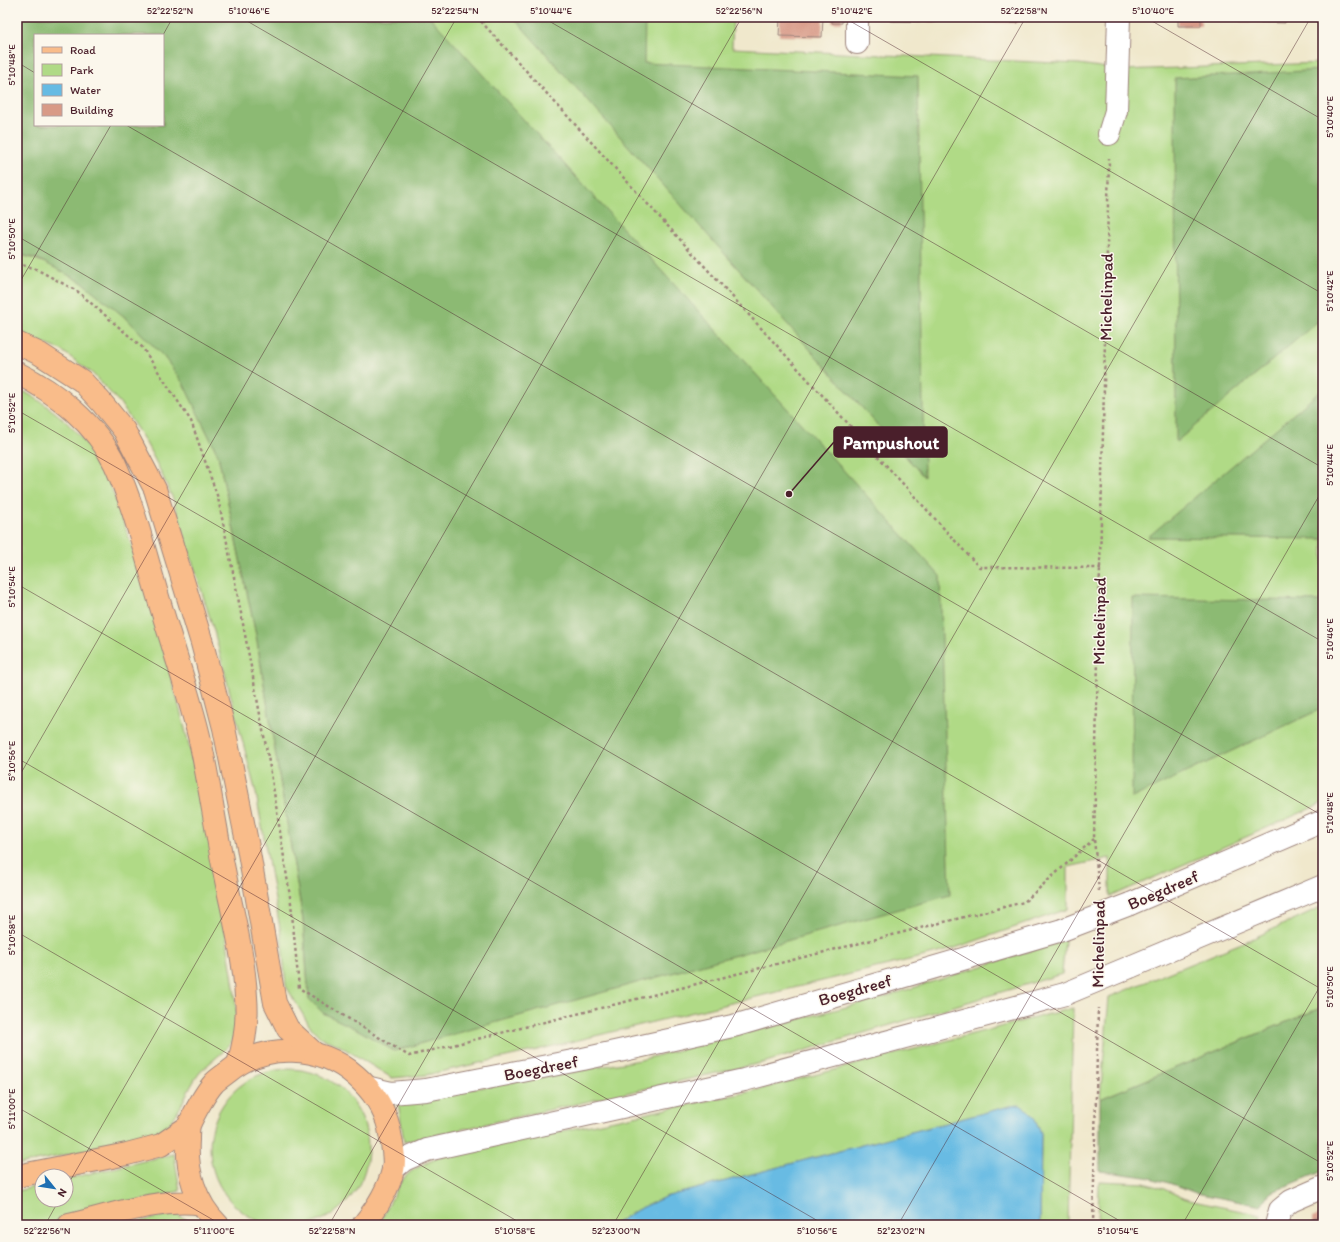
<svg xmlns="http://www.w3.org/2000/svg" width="1340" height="1242" font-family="Itim,sans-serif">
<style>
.green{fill:#b0da86;stroke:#7d7c58;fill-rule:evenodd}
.forest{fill:#8cba73;stroke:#6b6c4f;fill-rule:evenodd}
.water{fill:#67bbe3;stroke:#586d87}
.building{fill:#d89a87}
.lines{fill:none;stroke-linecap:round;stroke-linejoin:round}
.minor-casing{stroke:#9d847c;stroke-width:24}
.major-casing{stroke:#9d847c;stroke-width:24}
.highway-casing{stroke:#9d847c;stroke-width:24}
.path{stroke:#9d847c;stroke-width:2.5;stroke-dasharray:3 3;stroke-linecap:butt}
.minor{stroke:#fff;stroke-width:22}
.major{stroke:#f9bc8a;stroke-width:22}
.highway{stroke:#f9bc8a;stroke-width:22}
.minor-bridge-casing{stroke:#9d847c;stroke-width:24;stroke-linecap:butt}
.minor-bridge{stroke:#fff;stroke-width:22}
.ticks{fill:none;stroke:#4a1f2b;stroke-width:1;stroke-opacity:0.45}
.labels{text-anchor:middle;stroke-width:3;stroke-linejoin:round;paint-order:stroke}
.street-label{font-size:17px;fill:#4a1f2b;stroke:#fbf7ec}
.leader{fill:none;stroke:#4a1f2b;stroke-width:1.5}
.callout-dot{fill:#4a1f2b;stroke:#fbf7ec;stroke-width:1.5}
.callout{fill:#4a1f2b;stroke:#4a1f2b;stroke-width:1.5}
.callout-label{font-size:18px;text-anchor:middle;font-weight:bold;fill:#fff}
.neatline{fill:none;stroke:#4a1f2b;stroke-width:1.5}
.ticks-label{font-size:10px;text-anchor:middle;fill:#4a1f2b}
</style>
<rect width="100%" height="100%" fill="#fbf7ec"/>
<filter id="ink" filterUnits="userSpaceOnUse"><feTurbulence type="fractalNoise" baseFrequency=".025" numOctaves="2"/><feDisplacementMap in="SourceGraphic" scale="8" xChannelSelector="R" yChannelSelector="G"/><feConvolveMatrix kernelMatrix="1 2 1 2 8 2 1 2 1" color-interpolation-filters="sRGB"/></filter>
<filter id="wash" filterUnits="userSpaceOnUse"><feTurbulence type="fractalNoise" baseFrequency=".012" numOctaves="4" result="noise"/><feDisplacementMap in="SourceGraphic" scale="16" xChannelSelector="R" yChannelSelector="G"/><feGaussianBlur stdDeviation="0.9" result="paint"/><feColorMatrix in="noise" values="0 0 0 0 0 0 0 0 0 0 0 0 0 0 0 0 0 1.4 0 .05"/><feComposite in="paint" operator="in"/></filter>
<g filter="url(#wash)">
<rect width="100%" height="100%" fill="#f0e8cc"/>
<path class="green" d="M17,17h716l-1,31 347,16 42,6 202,-7v740l-213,94v-39l-42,9v42l-122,42 -413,100 -107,24 -34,3 -55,-34 -16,-6 -12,-13 -23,-39 -5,-52 -25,-141 -42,-162 -41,-132 -14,-31 -14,-27 -25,-38 -28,-30 -31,-23 -44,-17v-79c23,6 47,15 66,29 31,21 82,68 101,101 13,22 23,47 34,71l38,180 47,285 6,79 85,52 -161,-652 -86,-95 -130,-69zM35,35h128v90h-128z
M17,388c33,16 66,45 84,78 8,13 13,29 18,44 12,31 21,62 31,94 34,113 63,227 78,344 3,22 11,61 8,82 -3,20 -27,30 -38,45 -12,16 -17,37 -31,51 -10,9 -24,12 -36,15l-114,24z
M1323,906v101l-223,92 9,-102 145,-59z
M1065,940l-3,34 -296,88 -362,80 -6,-40 242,-42 241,-62z
M1073,1008l-5,217h-28l1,-92 -31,-27 -345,91 -28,13 -24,15h-236c12,-14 16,-36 29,-49 10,-10 24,-14 36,-20l307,-64z
M210 1148a79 79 0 1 1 158 0a79 79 0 1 1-158 0Z
M174,1154l6,37 -139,34h-24v-34l25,-6v15h24v-21z
M1099,1181l45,2 20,6 24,11 73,15 -2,10h-161z
M178,1215l19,10h-72l38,-9z"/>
<path class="forest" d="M17,17h413l510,559 10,319 -556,156 -34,-20 -37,-18 -14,-14 -6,-79 -47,-285 -38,-180 -35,-72 -19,-26 -37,-38 -44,-36 -45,-24 -21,-5zM35,35h128v90h-128z
M513,17h132l-1,46 274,13 6,401z
M1323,70v247l-147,125 -1,-364z
M1323,389v150l-175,-2z
M1133,598l190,3v107l-191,90z
M1323,1007v164l-53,22 -9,13 -65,-13 -27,-10 -23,-6 -46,-6v-72z"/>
<path class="water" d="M1020,1105l9,6 6,8 6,14 -1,92h-427l24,-15 28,-13 345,-91z"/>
<g id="blocks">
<path class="building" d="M780,17h43l-1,20 -43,-1z
M832,17h10v6h-10z
M890,17h45l1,5 -46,-1z
M974,17h44v6l-44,-1z
M1178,17h23v9h-23z
M1240,17h45v6l-45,-1z
M1323,1214v11h-10v-7z"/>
</g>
</g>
<g filter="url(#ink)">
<use href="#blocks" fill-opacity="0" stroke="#9d847c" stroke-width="1"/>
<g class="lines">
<defs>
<path id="minor" d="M857,43v-26
M1109,134l7,-23 3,-94
M1130,904l193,-83
M1130,967l193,-81
M370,1088l21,5 35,-3 157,-31 154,-34 325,-95
M393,1169l11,-9 23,-10 317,-70 321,-86
M1276,1225l4,-15 11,-9 32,-14"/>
<path id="major" d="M17,1176l110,-22 34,-9 28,-19
M69,1225c39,-9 94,-28 133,-21
M218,1225c-23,-23 -32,-54 -30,-85 0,-5 0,-11 1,-15 5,-12 17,-33 25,-42 4,-4 10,-8 14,-11 37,-30 92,-28 128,4 16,14 28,31 33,52 2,13 7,29 4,42 -5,21 -17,39 -30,55"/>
<path id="highway" d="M17,343l23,11 42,27 20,22 22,27 31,59 47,154 22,85 24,119 27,156 13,26 26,24
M17,373c39,19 79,51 98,91 18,40 29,85 41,126 14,49 31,97 43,146 10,44 16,90 25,134 8,42 20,84 22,127 2,23 -1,45 -8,67"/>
</defs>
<use href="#minor" class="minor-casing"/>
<use href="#major" class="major-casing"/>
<use href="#highway" class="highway-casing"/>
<path class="path" d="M477,17l502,550 122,1
M17,264l17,4 43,23 65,56 49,74 27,77 19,94 34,181 20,130 8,85 110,68 615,-154 70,-63
M1099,891l-5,-52 15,-681
M1099,953v-11
M1093,1225l5,-217"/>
<use href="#minor" class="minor"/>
<use href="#major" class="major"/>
<use href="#highway" class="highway"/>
<defs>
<path id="minor-bridge" d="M1062,930l68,-26
M1065,994l65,-27"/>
</defs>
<use href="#minor-bridge" class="minor-bridge-casing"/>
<use href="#minor-bridge" class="minor-bridge"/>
</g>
</g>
<path class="ticks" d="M240,17l1083,625M542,17l781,451M843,17l480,277M1145,17l178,103M163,35l10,-18M17,62l18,11M126,125l1197,691M17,236l1306,754M17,287l94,-162M17,410l1306,754M17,584l1110,641M17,758l808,467M17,780l440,-763M17,932l507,293M17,1107l205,118M66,1188l676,-1171M45,1225l14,-25M329,1225l697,-1208M613,1225l698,-1208M898,1225l425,-736M1182,1225l141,-244"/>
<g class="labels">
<g class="street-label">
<text transform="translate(1106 297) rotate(-89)" y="6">Michelinpad</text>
<text transform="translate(1099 621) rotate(-89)" y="6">Michelinpad</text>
<text transform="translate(1163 890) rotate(-23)" y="6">Boegdreef</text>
<text transform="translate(1098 944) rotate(-89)" y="6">Michelinpad</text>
<text transform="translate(855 990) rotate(-16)" y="6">Boegdreef</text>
<text transform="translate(541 1068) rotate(-11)" y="6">Boegdreef</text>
</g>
</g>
<path class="leader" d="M789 494L834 442"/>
<circle class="callout-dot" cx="789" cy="494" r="4"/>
<rect class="callout" x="834" y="427" width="113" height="30" rx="4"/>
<g class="callout-label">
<text x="891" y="449">Pampushout</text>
</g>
<rect width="1340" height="1242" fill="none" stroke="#fbf7ec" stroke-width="44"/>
<rect x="34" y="34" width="130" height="92" fill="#fbf7ec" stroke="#b4a19f"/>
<rect x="42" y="47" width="20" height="6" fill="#f9bc8a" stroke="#b4a19f"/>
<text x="70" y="54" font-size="12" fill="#4a1f2b">Road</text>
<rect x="42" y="64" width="20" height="12" fill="#b0da86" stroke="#b4a19f"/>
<text x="70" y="74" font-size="12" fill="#4a1f2b">Park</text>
<rect x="42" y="84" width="20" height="12" fill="#67bbe3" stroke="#b4a19f"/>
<text x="70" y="94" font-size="12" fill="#4a1f2b">Water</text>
<rect x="42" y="104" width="20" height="12" fill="#d89a87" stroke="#b4a19f"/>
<text x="70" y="114" font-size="12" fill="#4a1f2b">Building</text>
<g transform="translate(54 1188) rotate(120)"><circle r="19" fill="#fbf7ec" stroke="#b4a19f"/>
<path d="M0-3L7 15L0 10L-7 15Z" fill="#1f6fb2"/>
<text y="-6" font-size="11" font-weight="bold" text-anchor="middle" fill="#4a1f2b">N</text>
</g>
<rect x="22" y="22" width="1296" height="1198" class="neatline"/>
<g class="ticks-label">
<text x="170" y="14">52°22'52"N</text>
<text x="249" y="14">5°10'46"E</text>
<text x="455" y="14">52°22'54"N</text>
<text x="551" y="14">5°10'44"E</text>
<text x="739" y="14">52°22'56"N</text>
<text x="852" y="14">5°10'42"E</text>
<text x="1024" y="14">52°22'58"N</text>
<text x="1153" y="14">5°10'40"E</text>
<text transform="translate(11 65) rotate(-90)" y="4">5°10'48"E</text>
<text transform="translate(1329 117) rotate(-90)" y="4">5°10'40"E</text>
<text transform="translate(11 239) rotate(-90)" y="4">5°10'50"E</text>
<text transform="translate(1329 291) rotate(-90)" y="4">5°10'42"E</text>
<text transform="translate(11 413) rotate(-90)" y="4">5°10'52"E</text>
<text transform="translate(1329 465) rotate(-90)" y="4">5°10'44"E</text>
<text transform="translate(11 587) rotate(-90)" y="4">5°10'54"E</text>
<text transform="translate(1329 639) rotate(-90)" y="4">5°10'46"E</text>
<text transform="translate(11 761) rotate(-90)" y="4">5°10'56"E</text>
<text transform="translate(1329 813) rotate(-90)" y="4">5°10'48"E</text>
<text transform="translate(11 935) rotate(-90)" y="4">5°10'58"E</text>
<text transform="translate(1329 987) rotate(-90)" y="4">5°10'50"E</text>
<text transform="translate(11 1109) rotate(-90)" y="4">5°11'00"E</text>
<text transform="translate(1329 1161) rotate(-90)" y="4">5°10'52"E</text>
<text x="47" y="1234">52°22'56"N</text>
<text x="214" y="1234">5°11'00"E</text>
<text x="332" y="1234">52°22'58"N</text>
<text x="515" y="1234">5°10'58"E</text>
<text x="616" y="1234">52°23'00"N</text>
<text x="817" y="1234">5°10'56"E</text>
<text x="901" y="1234">52°23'02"N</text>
<text x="1118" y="1234">5°10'54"E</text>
</g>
</svg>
